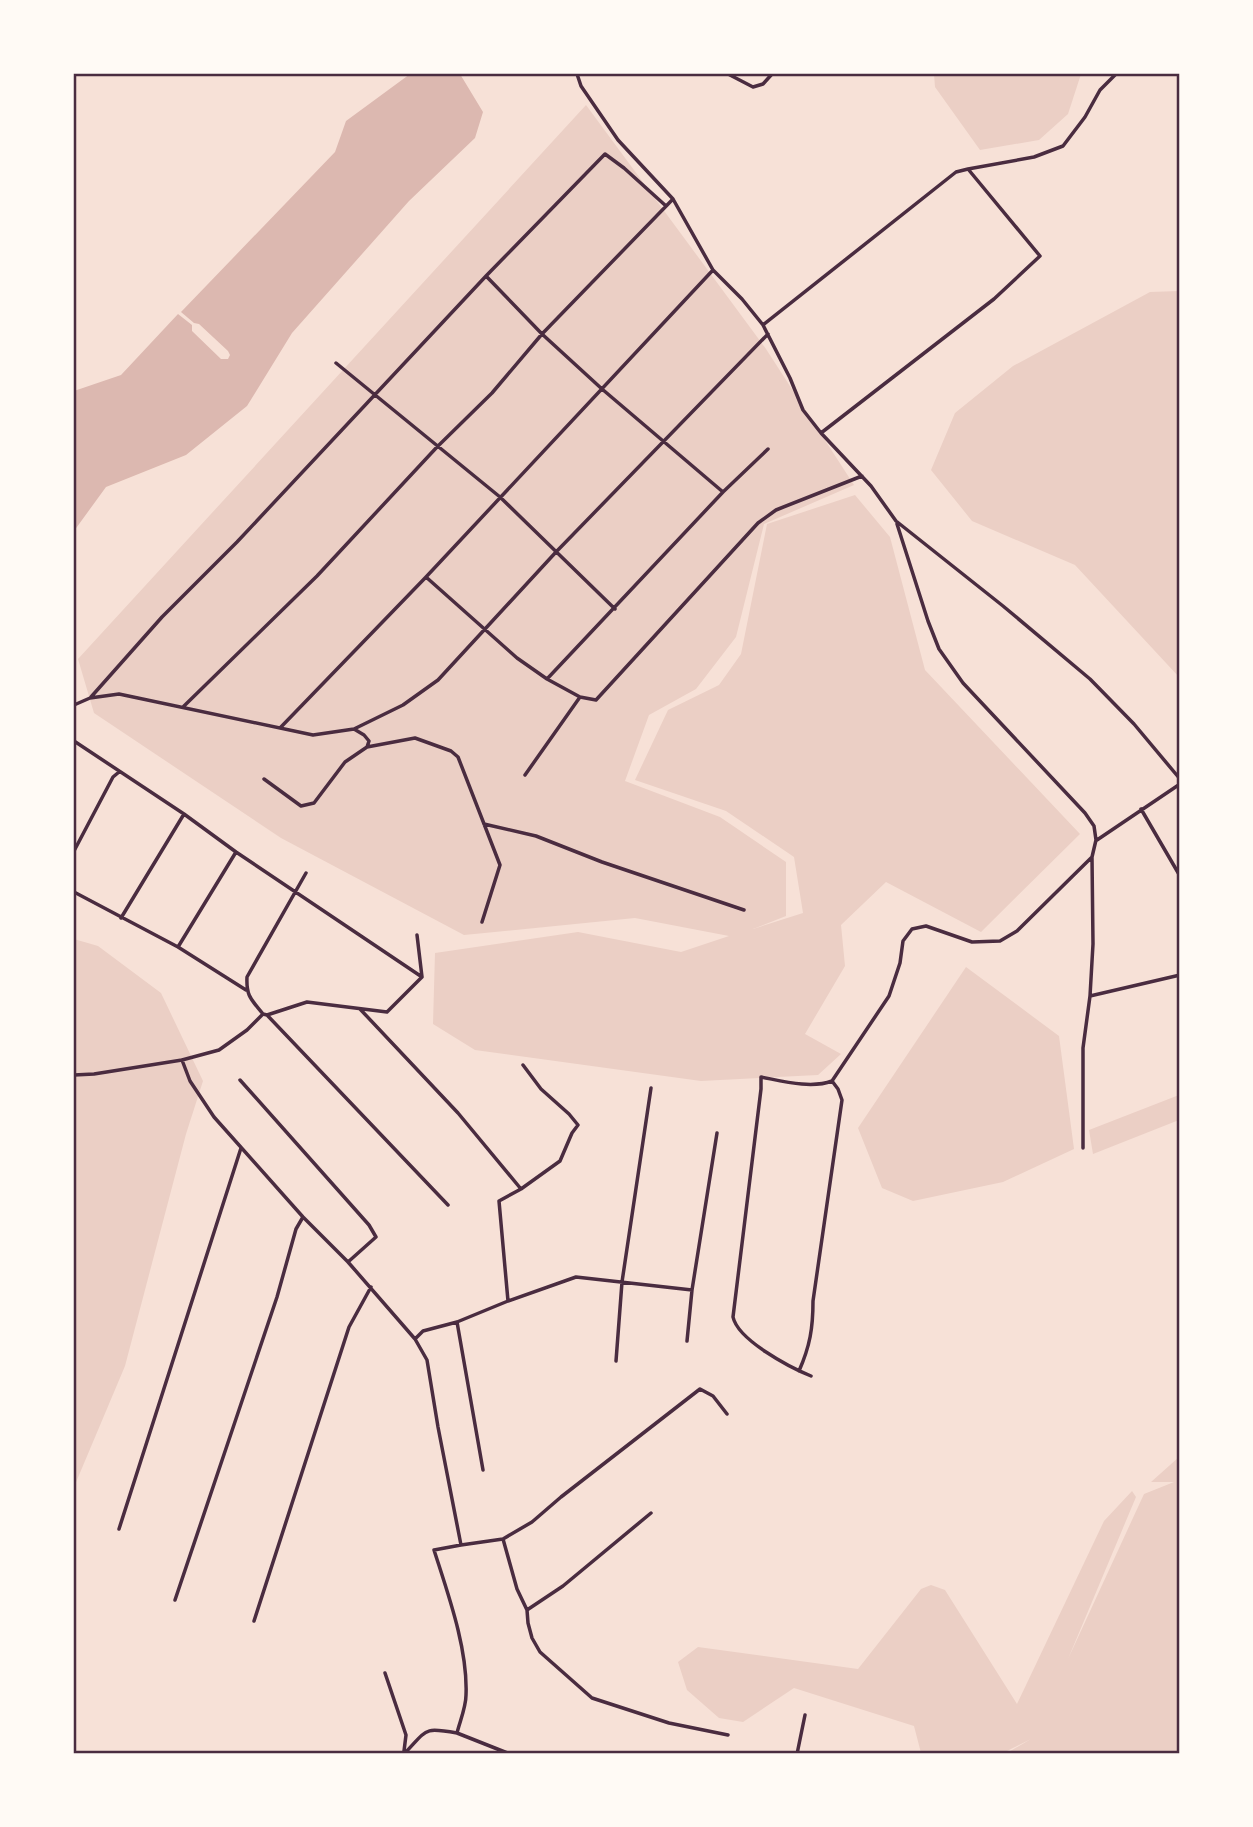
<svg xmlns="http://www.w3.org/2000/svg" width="1253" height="1827" font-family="Raleway,sans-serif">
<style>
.green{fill:#ebcfc5}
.water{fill:#dcb8b0}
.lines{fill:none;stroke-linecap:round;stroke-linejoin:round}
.minor{stroke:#4a2c40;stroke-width:3.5}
.neatline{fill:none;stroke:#4a2c40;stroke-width:2.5}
</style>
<rect width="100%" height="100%" fill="#f7e1d7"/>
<path class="green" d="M934,74h147l-13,40 -29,26 -59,10 -45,-63z
M586,105l180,244 88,136 -90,39 -28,113 -40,52 -47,26 -24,66 95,36 66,45v54l-33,13 50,-16 -9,-56 -68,-46 -91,-31 33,-70 51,-25 22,-31 26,-130 88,-29 35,42 35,133 155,164 -99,98 -95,-50 -45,43 4,41 -40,68 36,20 -23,21 -117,6 -226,-31 -42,-26 2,-71 143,-21 103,20 48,-16 -94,-18 -171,17 -183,-97 -187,-125 -16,-54z
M1179,291l1,1 -1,385 -104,-112 -103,-44 -41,-51 24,-57 58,-47 137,-74z
M74,939l24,7 63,47 42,88 -17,53 -61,232 -51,121z
M966,967l93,69 15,113 -71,33 -90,19 -31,-13 -24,-60z
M1179,1095v25l-86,34 -4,-24z
M1179,1457v296h-172l24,-14 -28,14h-82l-7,-27 -120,-38 -51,34 -24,-4 -32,-28 -9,-28 20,-15 160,22 63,-80 10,-4 14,5 72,114 87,-183 28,-30 4,6 -68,162 76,-165 30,-12h-23z"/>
<path class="water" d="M410,74h50l23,38 -8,26 -66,63 -117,132 -45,73 -61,49 -80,32 -32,44v-140l47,-16 57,-61 14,11v6l29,28h7l2,-4 -2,-4 -29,-27 -5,-1 -13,-11 154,-160 11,-31z"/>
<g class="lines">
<path class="minor" d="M577,74l4,12 37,54 55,59 40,71 29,29 21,26 27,53 13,32 18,23 50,53 25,35 107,85 87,73 44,45 46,55
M728,74l25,13 10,-3 9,-10
M487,277l55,57 60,55 121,103
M763,325l193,-153 12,-3 66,-12 29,-11 22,-29 15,-27 16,-16
M336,363l164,134 115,112
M821,433l173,-134 46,-43 -72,-87
M897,524l31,97 11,28 24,34 122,130 9,13 2,14 -4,17 1,87 -3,52 -7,52v100
M426,577l91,81 30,21 33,18
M547,679l176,-187 45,-43
M91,697l71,-80 75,-75 249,-266 119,-122 19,14 42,38
M74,705l16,-7 29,-4 194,41 41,-6 49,-24 35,-25 118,-128 212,-218
M184,706l133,-130 120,-129 55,-54 50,-59 131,-135
M280,728l146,-151 287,-307
M74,741l110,73 52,38 186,125
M367,747l48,-9 36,13 7,6 42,108 -18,57
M525,775l55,-78 16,3 162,-177 18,-13 86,-34
M264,779l37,27 13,-3 31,-41 22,-15 2,-6 -5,-6 -10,-6
M1141,809l39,67
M484,824l52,12 66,26 142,48
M1097,840l83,-56
M74,851l39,-74 6,-5
M74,892l104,55 68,43
M121,918l63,-104
M178,947l58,-95
M1090,996l90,-21
M360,1009l98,104 63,76
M263,1014c-11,-14 -17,-17 -16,-37l59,-104
M267,1015l181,190
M182,1060l8,21 24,36 89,100 45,45 67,77 12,21 11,67 23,118
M74,1075l20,-1 88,-14 37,-10 28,-20 16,-16 4,1 40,-13 80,10 35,-35 -5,-42
M240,1080l129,145 7,12 -28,25
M508,1301l-9,-100 22,-12 39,-28 12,-28 6,-8 -9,-11 -28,-25 -18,-24
M457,1322l26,148
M415,1339l8,-8 34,-9 51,-21 68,-24 116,13
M687,1341l5,-51 25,-157
M616,1361l6,-79 29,-194
M799,1371c11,-25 14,-43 14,-70l29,-201 -4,-11 -6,-8
M811,1376c-22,-9 -73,-36 -78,-59l28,-228v-12c21,4 50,12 71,4l57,-85 11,-33 3,-22 9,-12 14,-3 46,16 28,-1 17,-10 75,-74
M119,1529l122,-381
M503,1539l14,50 10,21 1,13 4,15 8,14 52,46 77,25 59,12
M175,1600l102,-303 19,-68 7,-12
M527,1610l36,-24 88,-73
M254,1621l95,-294 22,-40
M385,1673l21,62 -2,16
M457,1733l53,21
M404,1754c24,-25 19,-27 53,-21 3,-12 9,-26 9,-38 2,-46 -18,-101 -32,-145l27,-5 42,-6 29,-17 29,-25 139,-108 13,7 14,18
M797,1754l8,-39"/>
</g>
<rect width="1253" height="1827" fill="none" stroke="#fffaf5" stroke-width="150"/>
<rect x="75" y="75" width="1103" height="1677" class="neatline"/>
</svg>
